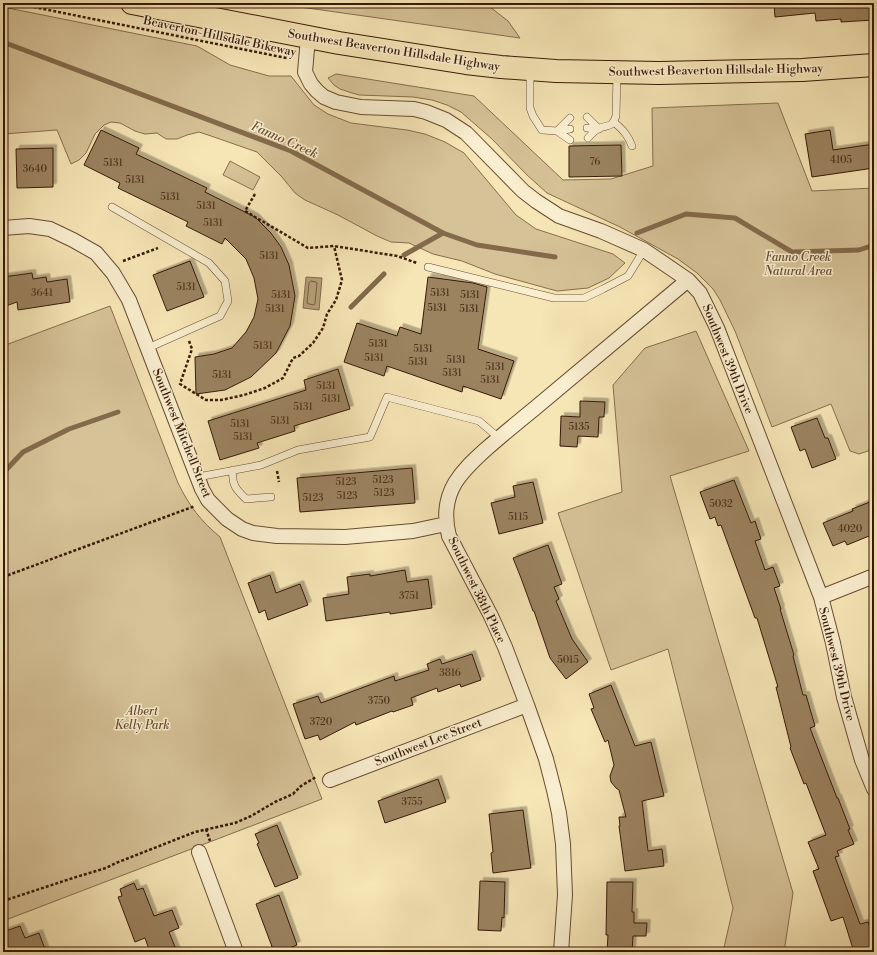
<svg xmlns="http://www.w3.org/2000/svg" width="877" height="955" font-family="'Libre Bodoni',serif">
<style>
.green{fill:#d6c297;stroke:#876e4e}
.water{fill:#b5a079;stroke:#836a4b}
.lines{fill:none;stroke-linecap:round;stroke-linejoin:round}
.shore{stroke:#765c3f;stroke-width:1}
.stream{stroke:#836a4b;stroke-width:5}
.building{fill:#9b8361;stroke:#381905;filter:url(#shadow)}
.service-casing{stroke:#684c31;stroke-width:8}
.minor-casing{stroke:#684c31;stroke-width:16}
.primary-casing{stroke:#381905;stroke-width:24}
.path{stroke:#381905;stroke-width:2.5;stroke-dasharray:3 2;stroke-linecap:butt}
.service{stroke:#f9eecf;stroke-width:7}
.minor{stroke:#f9eecf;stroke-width:14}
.primary{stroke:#f6e5b5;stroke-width:22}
.labels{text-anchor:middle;stroke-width:3;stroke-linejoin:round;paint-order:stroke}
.number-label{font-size:10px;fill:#51341c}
.street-label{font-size:12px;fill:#381905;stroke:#f9eecf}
.park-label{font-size:12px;font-style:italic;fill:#674c31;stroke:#f9eecf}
.water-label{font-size:13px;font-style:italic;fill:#6a4f33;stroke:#f9eecf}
</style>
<defs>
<filter id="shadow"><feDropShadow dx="3.5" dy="-3.5" stdDeviation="0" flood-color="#0004"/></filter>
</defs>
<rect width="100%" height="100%" fill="#f6e5b5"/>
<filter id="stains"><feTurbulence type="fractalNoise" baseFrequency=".005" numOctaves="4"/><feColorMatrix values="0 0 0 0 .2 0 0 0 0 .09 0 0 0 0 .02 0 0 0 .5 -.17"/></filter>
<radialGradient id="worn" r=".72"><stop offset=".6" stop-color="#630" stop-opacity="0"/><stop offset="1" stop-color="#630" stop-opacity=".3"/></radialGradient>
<path class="green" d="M272,3h213l23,18 12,17z
M3,7l194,39 33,19 39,11h22l23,29 14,9 23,9 56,7 18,4 20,8 19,11 52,62 20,14 77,25 12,9 -16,15 -21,10 -31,3 -62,-17 -33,-13 -29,-7 -24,-11 -18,-1 -14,-6 -39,-21 -33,-15 -10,-7 -13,-16 -25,-25 -46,-16 -12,-4 -12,3 -10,4h-11l-9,-6 -12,1 -10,-3 -15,-8 -9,-1 -7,3 -9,9 -9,19 -7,7 -8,4 -14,-34 -54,4z
M336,74l138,22 89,84 48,-1 42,-13 -1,-58 126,-5 34,88 62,-3v261l-15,5 -9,-3 -19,-47 -59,23 -37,-96 -15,-31 -7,-11 -16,-16 -19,-14 -58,-32 -73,-34 -20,-18 -35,-36 -31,-27 -14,-7 -15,-5 -19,-3 -54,-2 -10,-3 -9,-3 -6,-4 -6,-7z
M230,161l30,16 -7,13 -30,-15z
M110,306l68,177c12,24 22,37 42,54l102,262 -319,122v-575z
M696,331l53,120 -79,25 123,417 -9,59h-61l10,-44 -65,-259 -57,21 -53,-157 64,-21 -9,-107 32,-37z"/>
<path class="water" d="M306,277l16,1 -3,32 -16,-2z"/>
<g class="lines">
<path class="shore" d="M311,281l5,1 1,1 -2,20 -1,2 -5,-1 -2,-1 2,-20z"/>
<path class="stream" d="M3,42l288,109 152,82 34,12 78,12
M637,233l49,-19 49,4 57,34 67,-2 15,-5
M404,255l39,-22
M351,307l33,-33
M3,473l20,-21 46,-23 49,-17"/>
</g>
<path class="building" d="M774,3h98l2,17 -33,2v-3l-25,2 -1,-8 -40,4z
M101,130l38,18 -3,6 71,34 -2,4 50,25 16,16 10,14 8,18 6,31 -5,30 -14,27 -25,24 -26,13 -29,4 -1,-37 19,-3 18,-6 14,-16 8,-15 4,-18 -4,-21 -8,-19 -21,-21 -3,6 -36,-18 2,-4 -70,-34 2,-5 -36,-18z
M830,130l3,20 34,-5h7v23l-62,9 -7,-43z
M621,145l1,31 -53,1v-31z
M53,148v39l-36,1 -1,-39z
M190,261l14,36 -37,14 -14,-36z
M32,273l1,6 13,-2 1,5 20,-3 3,23 -52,8 -1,-8 -14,5v-30z
M428,277l45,6 14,4 -9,62 36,12 -13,38 -38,-13 -1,6 -75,-26 -3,10 -40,-14 13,-39 40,13 3,-9 21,7z
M338,369l12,40 -56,17 1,5 -38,12 2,5 -39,12 -12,-39 98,-31 -2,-10z
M580,401l25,1 -1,15h-5l-1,20 -20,-1 -1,11 -17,-1 1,-30 19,1z
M817,418l8,20h3l8,21 -24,9 -7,-19 -5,2 -9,-24z
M412,468l3,35 -115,9 -3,-34z
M734,480l17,43 4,-2 6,18 -6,2 10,29 8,-3 7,19 -6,2 7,21h-1l14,46 -1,1 10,39h3l9,31 -5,2 27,70h1l12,31 -2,1 6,14 -17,7 2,5 -4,1 25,67 8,-2 6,20v10h-20l-11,-35 -12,4 -18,-50 6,-2 -11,-27 18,-7 -20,-52 -2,1 -14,-36 1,-1 -15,-60h2l-21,-69h-2l-34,-93 -3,1 -3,-9 -5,2 -10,-27z
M533,482l10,41 -44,11 -8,-31 24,-6 -2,-11z
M870,502l4,11v21l-27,11 -2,-4 -12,5 -10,-23 30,-12 -1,-2z
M548,545l14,39 -8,3 5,12 -3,2 16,38 16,23 -22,17 -16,-21 -16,-47h-1l-12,-33 -8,-20z
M405,570l2,12 21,-3 4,29 -42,6v-2l-64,9 -3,-23 26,-4 -2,-17 23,-3v2z
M270,575l6,18 24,-9 8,21 -40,15 -3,-10 -6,3 -11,-30z
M472,654l9,26 -20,7 -1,-3 -22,8 -1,-4 -26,10 2,7 -20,7 -1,-1 -36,14 -1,-3 -35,18 -2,-5 -13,4 -12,-35 25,-8 3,7 73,-27 1,5 34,-11 -2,-6 13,-5 2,5z
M611,685l24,61 16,-4 13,54 -22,5 6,50 14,-2 2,17 -39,5 -6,-45h1l-1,-9h7l-7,-27 -3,-2 -5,-6 -1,-6 4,-11 -6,-25 -3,2 -14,-33 3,-1 -5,-14z
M438,779l8,23 -61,21 -7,-22z
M523,810l8,58 -38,5 -2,-20 2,-1 -4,-38z
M277,825l21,53 -23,9 -18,-43 2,-1 -4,-9z
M480,881l25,1 -1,36 -2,-1 -1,14 -23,-1z
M607,882h26l-1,30h2v11h13l-1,13h-13l-1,16h-25l1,-17h-2z
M134,883l3,7 6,-2 11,28 18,-6 7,18 -10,4 8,20h-27l-5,-14 -10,4 -17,-45 4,-1 -2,-7z
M279,895l18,50 -17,7h-6l-18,-48z
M20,926l5,12 14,-5 7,19h-43v-20z"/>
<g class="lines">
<defs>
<path id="service" d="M530,71v37l3,8 9,14 15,1 13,9
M587,117l12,12
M614,122c9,8 14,13 18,24
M587,128l12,1
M557,131l13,-13
M557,131l13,-2
M588,138c3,-3 6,-7 10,-9 9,-5 14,0 18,-13l1,-42
M112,207l97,56 16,18 3,20 -8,15 -72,32
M428,267l126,31h30l19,-9 25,-13 16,-26
M233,470c-2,15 4,20 13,29l25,-2
M198,477l63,-12 37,-15 72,-13 17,-40 92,24 20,17"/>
<path id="minor" d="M308,38l-3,34 6,12 6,7 7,6 12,5 25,5 53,2 12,3 20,8 20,13 57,58 13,10 23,15 42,15 43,19 44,30 12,13 17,35 104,269 12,46 11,54 18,63 12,29
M3,228l26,-2 21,3 23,11 23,13 17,20 16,27 73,189 6,11 19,19 15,10 11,4 24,3 68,1 68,-6 33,-7
M821,597l53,-21
M330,780l197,-75
M199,852l37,100
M561,952l4,-57 -2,-51 -4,-31 -5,-23 -8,-31 -19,-54 -22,-58 -14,-31 -42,-80c-5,-19 -4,-36 6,-53 8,-13 19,-23 30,-33 16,-14 33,-28 49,-41 52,-43 103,-86 154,-129"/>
<path id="primary" d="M132,3l207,40 127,20 35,4 55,4 103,2 143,-3 72,-5"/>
</defs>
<use href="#service" class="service-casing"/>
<use href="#minor" class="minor-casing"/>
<use href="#primary" class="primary-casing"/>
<path class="path" d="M14,3l277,56
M255,194l-10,17 63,37 26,-2 63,10 20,7
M123,261l35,-13
M189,341l3,8 -12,35 26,16h15l23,-5 21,-7 18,-10 10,-20 6,-2 14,-13 10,-15 4,-14 9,-14 6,-20 -8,-34
M277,471l2,11
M3,577l192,-71
M206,829l4,12
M3,901l70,-23 33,-10 10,-5 79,-31 40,-9 16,-7 24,-14 18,-8 8,-8 15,-9"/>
<use href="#service" class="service"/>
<use href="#minor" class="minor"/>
<use href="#primary" class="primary"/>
</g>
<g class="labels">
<g class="number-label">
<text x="841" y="163">4105</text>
<text x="595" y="165">76</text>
<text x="113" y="166">5131</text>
<text x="35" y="172">3640</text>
<text x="135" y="183">5131</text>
<text x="170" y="200">5131</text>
<text x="206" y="209">5131</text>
<text x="213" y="226">5131</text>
<text x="269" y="259">5131</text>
<text x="186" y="290">5131</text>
<text x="42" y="296">3641</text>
<text x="440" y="296">5131</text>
<text x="281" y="298">5131</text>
<text x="470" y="298">5131</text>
<text x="437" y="311">5131</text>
<text x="275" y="312">5131</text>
<text x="469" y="312">5131</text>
<text x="378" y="347">5131</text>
<text x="263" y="349">5131</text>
<text x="423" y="352">5131</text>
<text x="374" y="361">5131</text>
<text x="456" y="363">5131</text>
<text x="418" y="365">5131</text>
<text x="495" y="370">5131</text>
<text x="452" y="376">5131</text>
<text x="222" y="378">5131</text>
<text x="490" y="383">5131</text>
<text x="326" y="389">5131</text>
<text x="331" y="402">5131</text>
<text x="303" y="410">5131</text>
<text x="280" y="424">5131</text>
<text x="240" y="427">5131</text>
<text x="579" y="430">5135</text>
<text x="243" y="440">5131</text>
<text x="383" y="483">5123</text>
<text x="346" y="485">5123</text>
<text x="384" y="496">5123</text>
<text x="347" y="499">5123</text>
<text x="313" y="501">5123</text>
<text x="721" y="507">5032</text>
<text x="518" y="520">5115</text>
<text x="850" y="532">4020</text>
<text x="409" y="599">3751</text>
<text x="568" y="663">5015</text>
<text x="450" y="676">3816</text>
<text x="379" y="704">3750</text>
<text x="321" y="725">3720</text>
<text x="412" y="805">3755</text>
</g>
<g class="street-label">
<text transform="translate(220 36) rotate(12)" y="4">Beaverton-Hillsdale Bikeway</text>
<text transform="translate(394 50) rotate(9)" y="4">Southwest Beaverton Hillsdale Highway</text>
<text transform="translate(716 70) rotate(-1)" y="4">Southwest Beaverton Hillsdale Highway</text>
<text transform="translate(728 359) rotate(68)" y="4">Southwest 39th Drive</text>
<text transform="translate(182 433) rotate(68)" y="4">Southwest Mitchell Street</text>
<text transform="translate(477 590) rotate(64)" y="4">Southwest 38th Place</text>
<text transform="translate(837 664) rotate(76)" y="4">Southwest 39th Drive</text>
<text transform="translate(428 742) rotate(-21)" y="4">Southwest Lee Street</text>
</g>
<g class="park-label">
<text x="798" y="261">Fanno Creek<tspan x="798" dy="14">Natural Area</tspan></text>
<text x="142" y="715">Albert<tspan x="142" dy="14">Kelly Park</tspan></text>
</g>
<g class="water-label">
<text transform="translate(285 139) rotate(24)" y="5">Fanno Creek</text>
</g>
</g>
<rect width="877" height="955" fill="none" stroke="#f6e5b5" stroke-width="16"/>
<rect x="4" y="4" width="869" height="947" fill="none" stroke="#381905" stroke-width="2"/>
<rect x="8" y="8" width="861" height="939" fill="none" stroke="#381905"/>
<rect width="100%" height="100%" filter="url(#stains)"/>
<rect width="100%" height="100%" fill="url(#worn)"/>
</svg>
